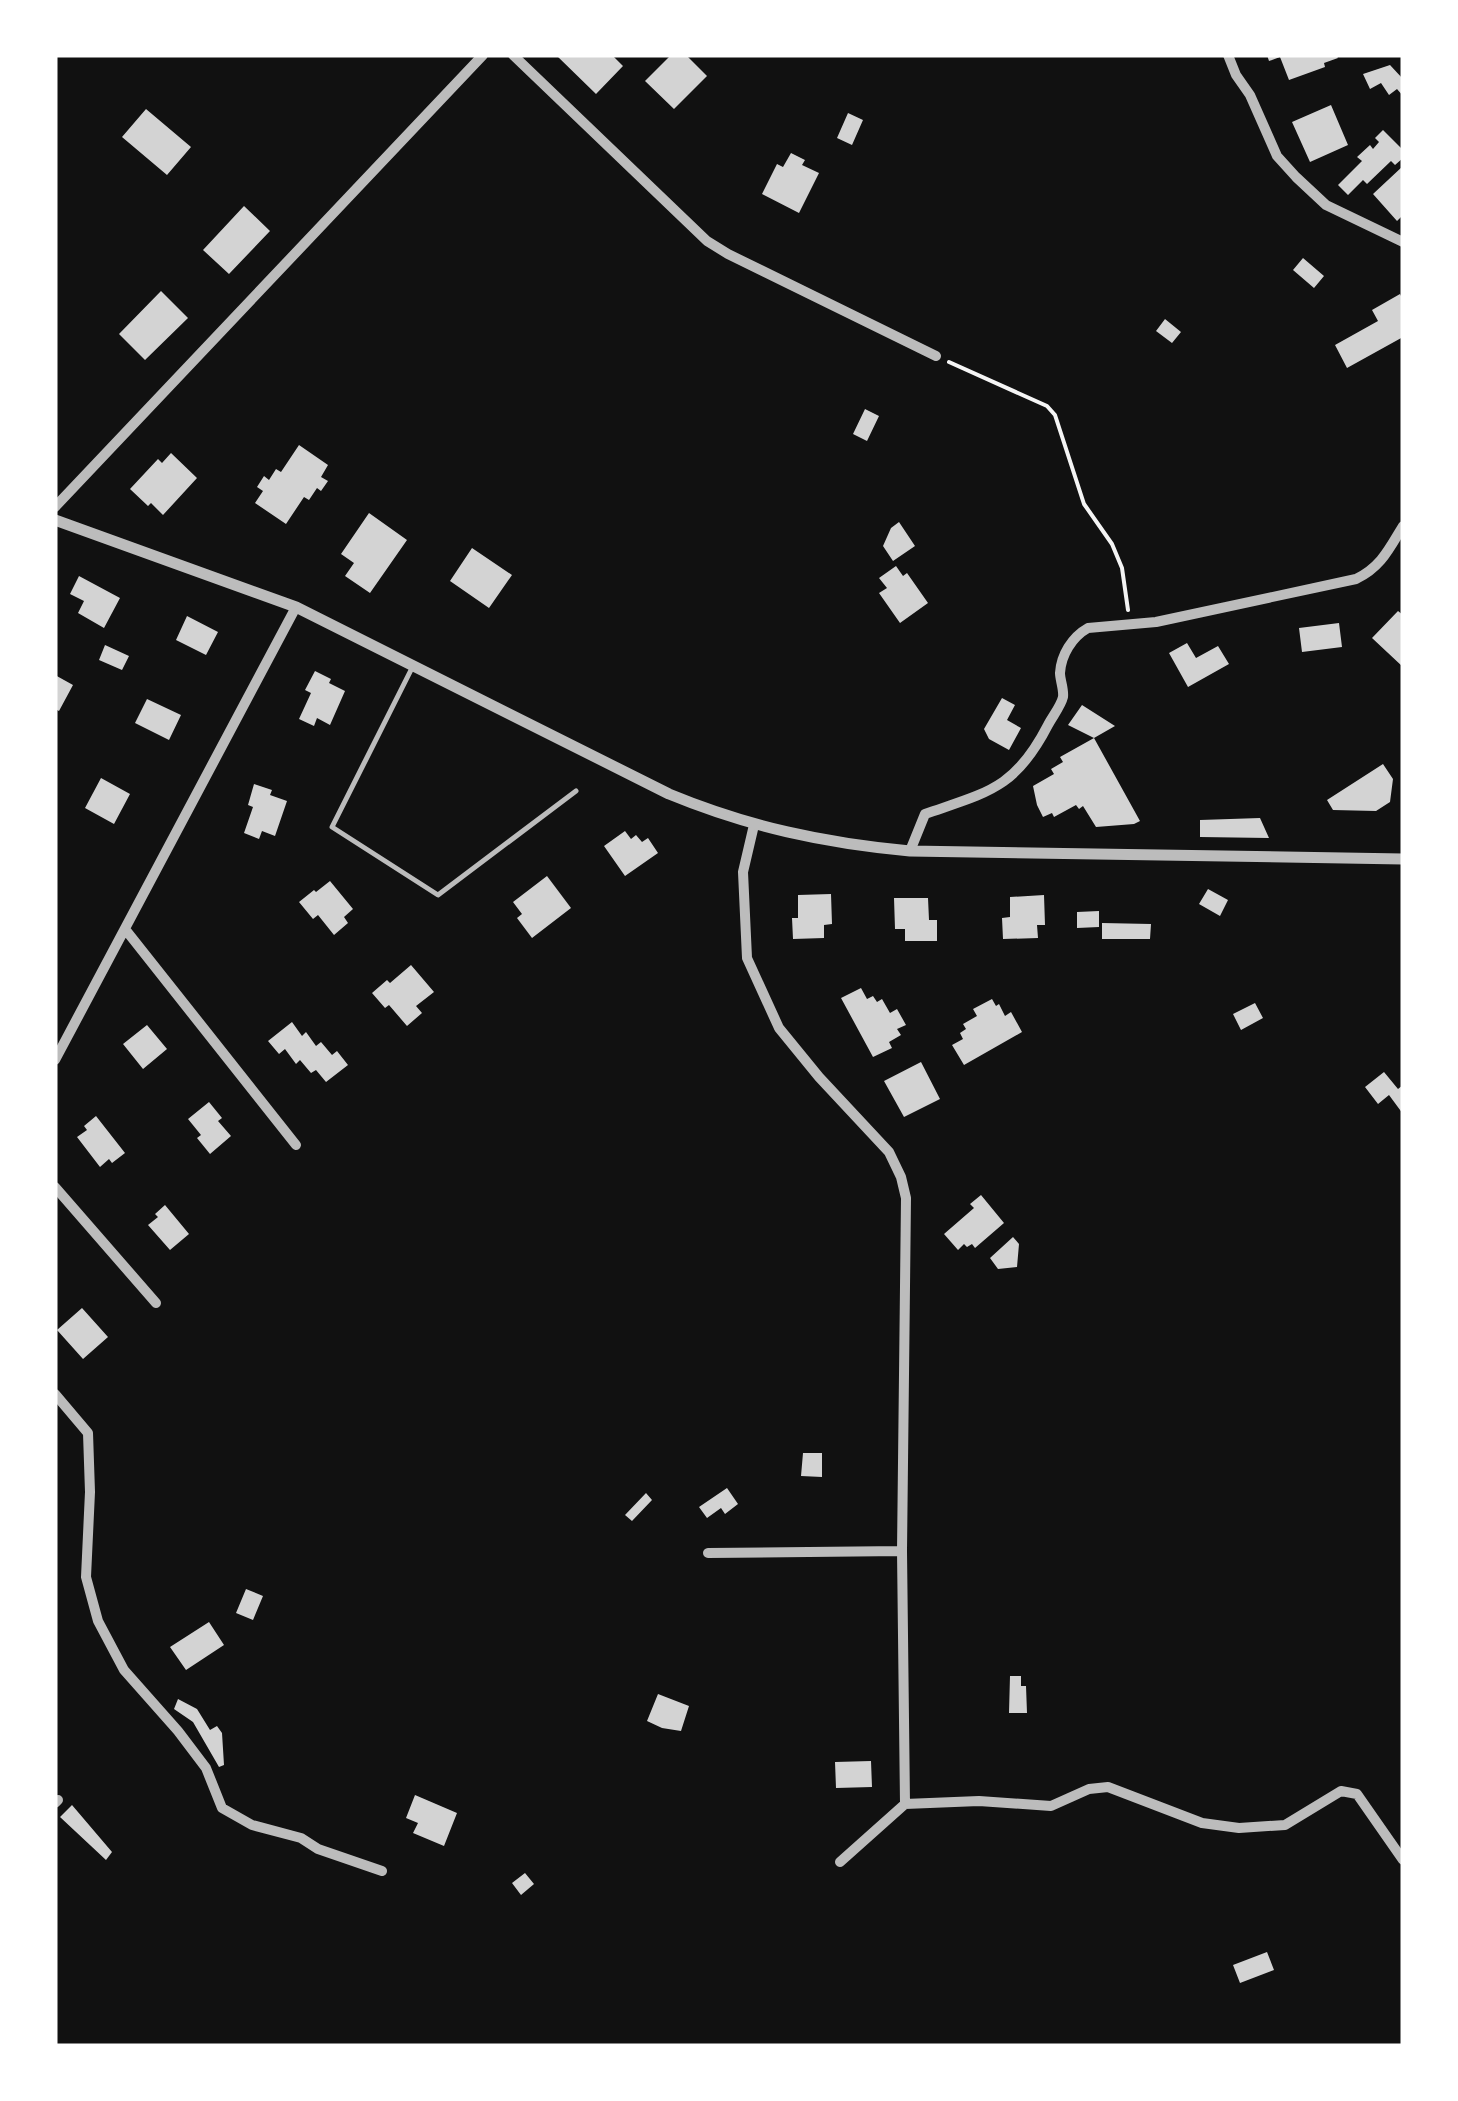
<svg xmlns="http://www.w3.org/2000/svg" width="1458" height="2101" font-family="Quicksand,sans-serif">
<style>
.building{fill:#d3d3d3}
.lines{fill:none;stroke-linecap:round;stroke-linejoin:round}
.path{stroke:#f5f5f5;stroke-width:4}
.service{stroke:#bcbcbc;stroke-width:5}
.minor{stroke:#bcbcbc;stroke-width:10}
.tertiary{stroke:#bcbcbc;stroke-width:11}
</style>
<rect width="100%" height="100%" fill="#111"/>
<path class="building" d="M556,55h56l11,11 -27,28z
M671,55h15l21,21 -33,33 -29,-28z
M1267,55h69l2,3 -14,5 1,4 -36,13 -9,-23 -11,4z
M1390,65l13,14v17l-6,-7 -8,6 -8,-12 -11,6 -7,-15z
M1331,105l17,40 -38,17 -18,-40z
M146,109l45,38 -24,28 -45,-38z
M848,113l15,7 -11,25 -15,-7z
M1383,130l20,20v8l-8,7 -4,-4 -24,23 -4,-4 -15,15 -10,-10 24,-24 -5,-4 13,-12 3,4 6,-7 -4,-4z
M791,153l14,7 -3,5 17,8 -20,40 -37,-19 15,-30 6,3z
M1403,166v49l-6,6 -24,-27z
M244,206l26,25 -41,43 -26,-24z
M1303,258l21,18 -10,12 -21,-18z
M161,291l27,27 -43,42 -26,-26z
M1400,294l3,6v37l-56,31 -12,-23 43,-24 -6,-11z
M1165,319l16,13 -9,11 -16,-12z
M865,409l14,7 -12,25 -14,-7z
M299,445l29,20 -7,12 7,4 -7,10 -4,-3 -8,12 -5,-3 -18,27 -31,-21 8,-12 -6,-4 7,-11 5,4 7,-11 5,3z
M171,453l26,25 -34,37 -12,-12 -3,3 -18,-17 28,-30 4,4z
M369,513l38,27 -37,53 -25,-17 9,-13 -13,-9z
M899,522l16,24 -22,15 -10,-15 8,-18z
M472,548l40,27 -23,33 -39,-27z
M896,566l7,10 4,-3 21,30 -28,20 -21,-30 8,-5 -8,-10z
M79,576l41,22 -16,30 -26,-15 6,-12 -14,-7z
M1398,611l5,4v52l-31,-29z
M187,616l31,16 -12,23 -30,-15z
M1339,623l3,24 -40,5 -3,-24z
M1187,643l9,15 22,-12 11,18 -41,23 -19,-34z
M105,645l24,11 -7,14 -23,-10z
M315,671l16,8 -2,4 16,8 -15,34 -13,-7 -3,8 -15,-7 12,-26 -6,-3z
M55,675l18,10 -14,26 -4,-2z
M1002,698l13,7 -8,15 14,8 -12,22 -20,-11 -5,-10z
M147,699l34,16 -12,25 -34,-17z
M1082,705l33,21 -21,12 46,83 -6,3 -38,3 -13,-21 -4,3 -3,-4 -22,12 -2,-4 -9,4 -6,-12 -4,-19 21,-12 -3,-5 12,-7 -3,-5 34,-19 -26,-13z
M1383,764l10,15 -3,23 -14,9 -43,-1 -6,-10z
M101,778l29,16 -16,30 -29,-16z
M254,784l18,6 -2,5 17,6 -12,35 -13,-5 -3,8 -15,-6 9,-26 -5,-2z
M1260,818l9,20 -69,-1v-17z
M625,831l6,8 5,-4 6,7 6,-4 10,15 -33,23 -21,-30z
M547,876l24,32 -39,30 -15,-20 5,-4 -9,-12z
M330,881l23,28 -9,8 4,6 -14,12 -16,-20 -5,4 -14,-17 15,-12 2,2z
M1208,889l20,11 -8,16 -21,-12z
M831,894l1,30 -8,1v13l-31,1 -1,-21h6v-23z
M1044,895l1,30h-8l1,13 -35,1 -1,-21 8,-1v-20z
M894,898h34l1,22h8v21h-32v-12h-10z
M1099,911v16l-22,1v-16z
M1102,923l49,1 -1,15h-48z
M411,965l23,27 -18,14 6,7 -15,13 -18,-21 -4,3 -13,-15 15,-13 3,3z
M861,988l6,11 6,-3 4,6 5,-3 8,14 7,-4 9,16 -9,4 4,6 -12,7 3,6 -19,9 -32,-59z
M992,999l4,7 3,-2 6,12 6,-4 11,20 -58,33 -12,-20 11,-6 -3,-6 6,-4 -3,-5 14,-8 -4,-7z
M1255,1003l8,15 -22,12 -8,-16z
M292,1022l10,14 4,-4 10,14 5,-4 11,13 5,-4 11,14 -22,17 -10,-12 -5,3 -11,-13 -4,4 -11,-15 -6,5 -11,-13z
M147,1025l20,24 -24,20 -20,-25z
M921,1062l19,37 -36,18 -20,-36z
M1384,1072l14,17 5,-4v29l-14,-19 -11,9 -13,-17z
M209,1102l13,16 -4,3 13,15 -21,18 -13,-16 4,-3 -13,-16z
M96,1116l29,37 -13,10 -3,-4 -9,8 -23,-30 10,-7 -3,-4z
M981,1195l23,28 -29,25 -3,-4 -5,3 -3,-3 -6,6 -14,-16 30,-26 -4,-4z
M165,1205l24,29 -19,16 -22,-25 10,-8 -3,-3z
M1013,1237l6,7 -2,23 -19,2 -8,-11z
M82,1308l26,29 -25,22 -26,-29z
M803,1453h19v24l-21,-1z
M727,1488l11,16 -13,10 -4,-6 -14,10 -8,-11z
M646,1493l6,7 -20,21 -7,-6z
M246,1589l17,7 -10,24 -17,-7z
M209,1622l15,23 -38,25 -16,-23z
M1010,1676h11v10h5l1,27h-18z
M658,1694l31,12 -8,25 -19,-3 -15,-7z
M178,1699l19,10 13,21 7,-4 5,7 2,32 -5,2 -26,-45 -19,-13z
M871,1761l1,26 -36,1 -1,-26z
M415,1795l42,18 -13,33 -31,-13 5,-10 -12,-5z
M72,1805l40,47 -6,8 -46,-43z
M525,1873l9,11 -13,11 -9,-12z
M1267,1952l7,18 -34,13 -7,-18z"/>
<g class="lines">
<path class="path" d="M949,362l98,44 8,9 29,89 28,40 10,24 6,42"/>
<path class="service" d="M412,668l-80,159 106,68 138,-104"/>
<path class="minor" d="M513,55l194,186 21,13 208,102
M1228,55l8,20 14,20 27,61 19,21 30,28 77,37
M55,507l428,-452
M754,825l-11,47 4,86 32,70 40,49 70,75 12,25 5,21 -4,353 3,253 -65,58
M910,851l15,-37c63,-22 90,-25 123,-89 4,-8 13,-19 15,-28 1,-8 -3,-17 -3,-24 1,-18 12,-36 28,-45l68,-6 200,-43c25,-12 33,-30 47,-53
M125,929l171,216
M55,1060l241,-453
M55,1187l101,116
M55,1394l33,39 2,59 -4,85 12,44 26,49 54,61 28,37 16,40 30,17 49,13 17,11 64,22
M708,1553l194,-2
M55,1803l3,-3
M905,1804l74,-3 72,5 38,-17 19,-2 94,36 37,5 46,-3 56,-34 16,3 46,66"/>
<path class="tertiary" d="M55,520l241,87 373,187c80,33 155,49 241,57l493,8"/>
</g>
<rect width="1458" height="2101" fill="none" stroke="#ffffff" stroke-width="115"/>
</svg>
